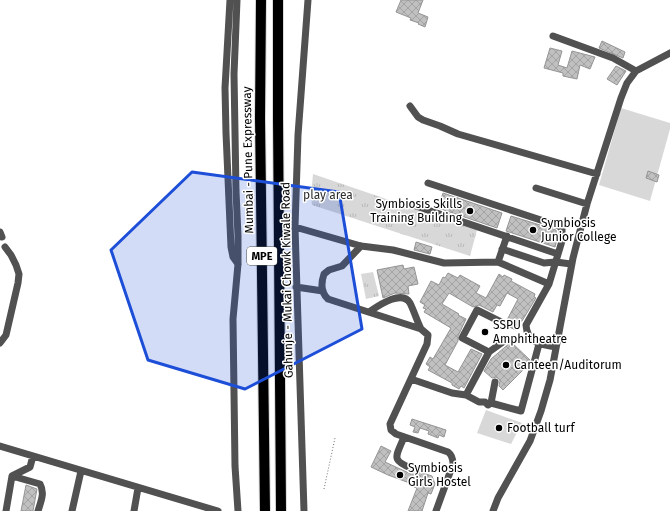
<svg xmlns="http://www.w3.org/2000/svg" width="670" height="511" font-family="'Fira Sans',sans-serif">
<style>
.grass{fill:#d8d8d8}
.park{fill:url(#park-tufts)}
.building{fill:url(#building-cross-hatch);stroke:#959595}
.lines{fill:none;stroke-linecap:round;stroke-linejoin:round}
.highway-casing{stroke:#dbdbdb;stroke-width:12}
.path{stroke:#737373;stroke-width:1;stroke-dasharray:1 2;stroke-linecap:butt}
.minor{stroke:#515151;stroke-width:7}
.highway{stroke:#000;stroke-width:10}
.marked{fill:#1d4ed8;fill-opacity:0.2;stroke:#1d4ed8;stroke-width:3;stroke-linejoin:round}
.poi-dot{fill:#000;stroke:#fff;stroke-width:1.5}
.labels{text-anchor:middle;stroke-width:3;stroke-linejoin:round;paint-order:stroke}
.shield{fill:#fff;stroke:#4c4c4c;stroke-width:1}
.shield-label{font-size:11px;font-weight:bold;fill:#000}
.street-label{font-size:12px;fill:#000;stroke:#fff}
.park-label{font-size:12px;fill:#2f2f2f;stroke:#fff}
.poi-label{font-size:12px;fill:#000;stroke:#fff;text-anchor:start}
</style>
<defs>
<pattern id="park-tufts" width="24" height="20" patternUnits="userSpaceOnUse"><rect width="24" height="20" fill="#d8d8d8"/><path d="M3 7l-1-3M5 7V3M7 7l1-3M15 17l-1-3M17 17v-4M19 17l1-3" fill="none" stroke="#b8b8b8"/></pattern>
<pattern id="building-cross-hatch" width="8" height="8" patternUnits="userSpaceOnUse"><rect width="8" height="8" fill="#c0c0c0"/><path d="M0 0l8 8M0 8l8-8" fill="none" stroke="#a3a3a3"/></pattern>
</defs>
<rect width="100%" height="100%" fill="#fff"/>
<path class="grass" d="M621,108l49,15v6l-20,72 -51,-16z
M486,410l36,13 -11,21 -34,-11z"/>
<path class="park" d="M313,174l164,56 -7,26 -158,-51 -1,-9z
M373,272l6,24 -13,3 -5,-25z"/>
<path class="building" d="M401,0h22l-5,13 10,4 -3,10 -7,-3 1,-1 -9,-3 1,-2 -15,-6z
M602,41l23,11 -2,6 -24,-10z
M550,48l12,3 -4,14 9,3 5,-17 23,6 -5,12 -10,-4 -3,14 -14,-3v-3l-19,-5z
M616,66l10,5 -9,14 -10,-6z
M648,171l11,4 -2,7 -11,-4z
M443,193l59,20 -5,15 -59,-20z
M511,216l45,14 1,10 -2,7 -49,-16z
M416,242l16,5 -2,7 -16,-4z
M403,265l1,4 10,-2 4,17 -10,2 1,8 -14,-1 -12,5 -6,-28z
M448,273l10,5 2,-3 20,11 -4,7 10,5 13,-24 4,3 1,-2 8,4 -1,2 24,13 -1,3 2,1 -14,23h-1l-5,9 -9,-4v-6l11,-21 -11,-6 -7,13 -3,-1 -4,7 -14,-7 -6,2 -24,-14 -7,11 17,10 -1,1 8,4 -8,17v5l-13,24 13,7 13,-23 11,5 -18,34 -3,-2 -2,3 -7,-4v-2l-24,-13 2,-3 -4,-3 4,-7 3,2 18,-31 -27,-16 2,-3 -3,-1 2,-3 -5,-3 11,-21 8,4 4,-8 2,1z
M511,342l19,18 -2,5 -25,25 -4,-4 1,-5 -1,-2 -3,-2 -4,1 -8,-7 7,-12z
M412,419l34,11 -2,7 -5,-2 -1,3 -10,-4 1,-3 -9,-3 -2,5 -5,-1 2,-5 -5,-2z
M381,446l10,5 -6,11 26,12h8l1,-2 12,4 3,8 -4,10 -3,-1 -6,18h-14l9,-23 -3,-1 1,-2 -27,-10 -17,-8z
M26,485l11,4 -4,22h-12z"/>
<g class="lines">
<defs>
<path id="highway" d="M261,0l-1,118 5,393
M278,0v118l3,393"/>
</defs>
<use href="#highway" class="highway-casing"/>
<path class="path" d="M324,489l11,-51"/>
<path class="minor" d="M230,0l-5,88 1,45 5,114 2,10 5,7
M237,0l-3,74 2,117 2,45v28l-5,55 2,147 3,45
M553,36l60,22 23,13
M410,106l8,11 5,3 17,6 18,8 139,40
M428,183l131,43 3,3v12l-13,43 -23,41c1,18 15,20 30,22
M536,188l51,16
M413,205l145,49
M295,227l66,19 32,4 51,13 54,-1 51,22
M0,232l2,5
M361,246l-19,20 -13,4 -5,4c-3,9 -3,19 4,25l93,30 7,6 -1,9 -37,80 1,6 5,4 52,18c4,3 5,7 5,12l-17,47
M502,249l42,14 12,-1 15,2
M498,262l9,-26
M296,287l27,4
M369,312c9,-6 33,-23 41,-9 4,8 7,18 11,26
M0,343l6,-8 12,-52 1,-9 -3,-9 -5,-10 -6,-8
M489,352l-27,-14 15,-28 26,13
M411,379l41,14 14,2 13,7h6l3,3 3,-2 4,-21
M466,395l23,-43 18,-13
M491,403l30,8 18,-67
M404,437c-8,20 -14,23 9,32
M0,446l218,65
M12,476l28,8c5,9 1,17 -2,27
M6,511l6,-35 18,-9 3,-11
M72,511l9,-40
M134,511l4,-23
M304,511l-9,-284 3,-92 10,-135
M493,511l5,-13 32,-57 11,-30 9,-31 23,-122 14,-54 34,-106 6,-15 9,-12 34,-18"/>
<use href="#highway" class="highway"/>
</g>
<path class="marked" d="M192,172l147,20 23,137 -117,60 -97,-29 -37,-110z"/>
<g class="poi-dot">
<circle cx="470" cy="211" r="4"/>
<circle cx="533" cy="230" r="4"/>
<circle cx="485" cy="332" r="4"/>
<circle cx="506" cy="365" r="4"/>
<circle cx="499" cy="428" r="4"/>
<circle cx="400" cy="475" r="4"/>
</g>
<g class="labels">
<rect class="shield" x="247" y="247" width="30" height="18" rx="3"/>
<g class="shield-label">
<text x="262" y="260">MPE</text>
</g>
<g class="street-label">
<text transform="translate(248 160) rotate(-91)" y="4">Mumbai - Pune Expressway</text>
<text transform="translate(287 280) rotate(-91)" y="4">Gahunje - Mukai Chowk Kiwale Road</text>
</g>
<g class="park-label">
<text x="328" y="199">play area</text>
</g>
<g class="poi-label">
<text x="462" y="208" text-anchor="end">Symbiosis Skills<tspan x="462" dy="14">Training Building</tspan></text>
<text x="541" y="227">Symbiosis<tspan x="541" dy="14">Junior College</tspan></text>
<text x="493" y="329">SSPU<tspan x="493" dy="14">Amphitheatre</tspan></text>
<text x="514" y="369">Canteen/Auditorum</text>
<text x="507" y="432">Football turf</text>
<text x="408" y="472">Symbiosis<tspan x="408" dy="14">Girls Hostel</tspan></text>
</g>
</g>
</svg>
